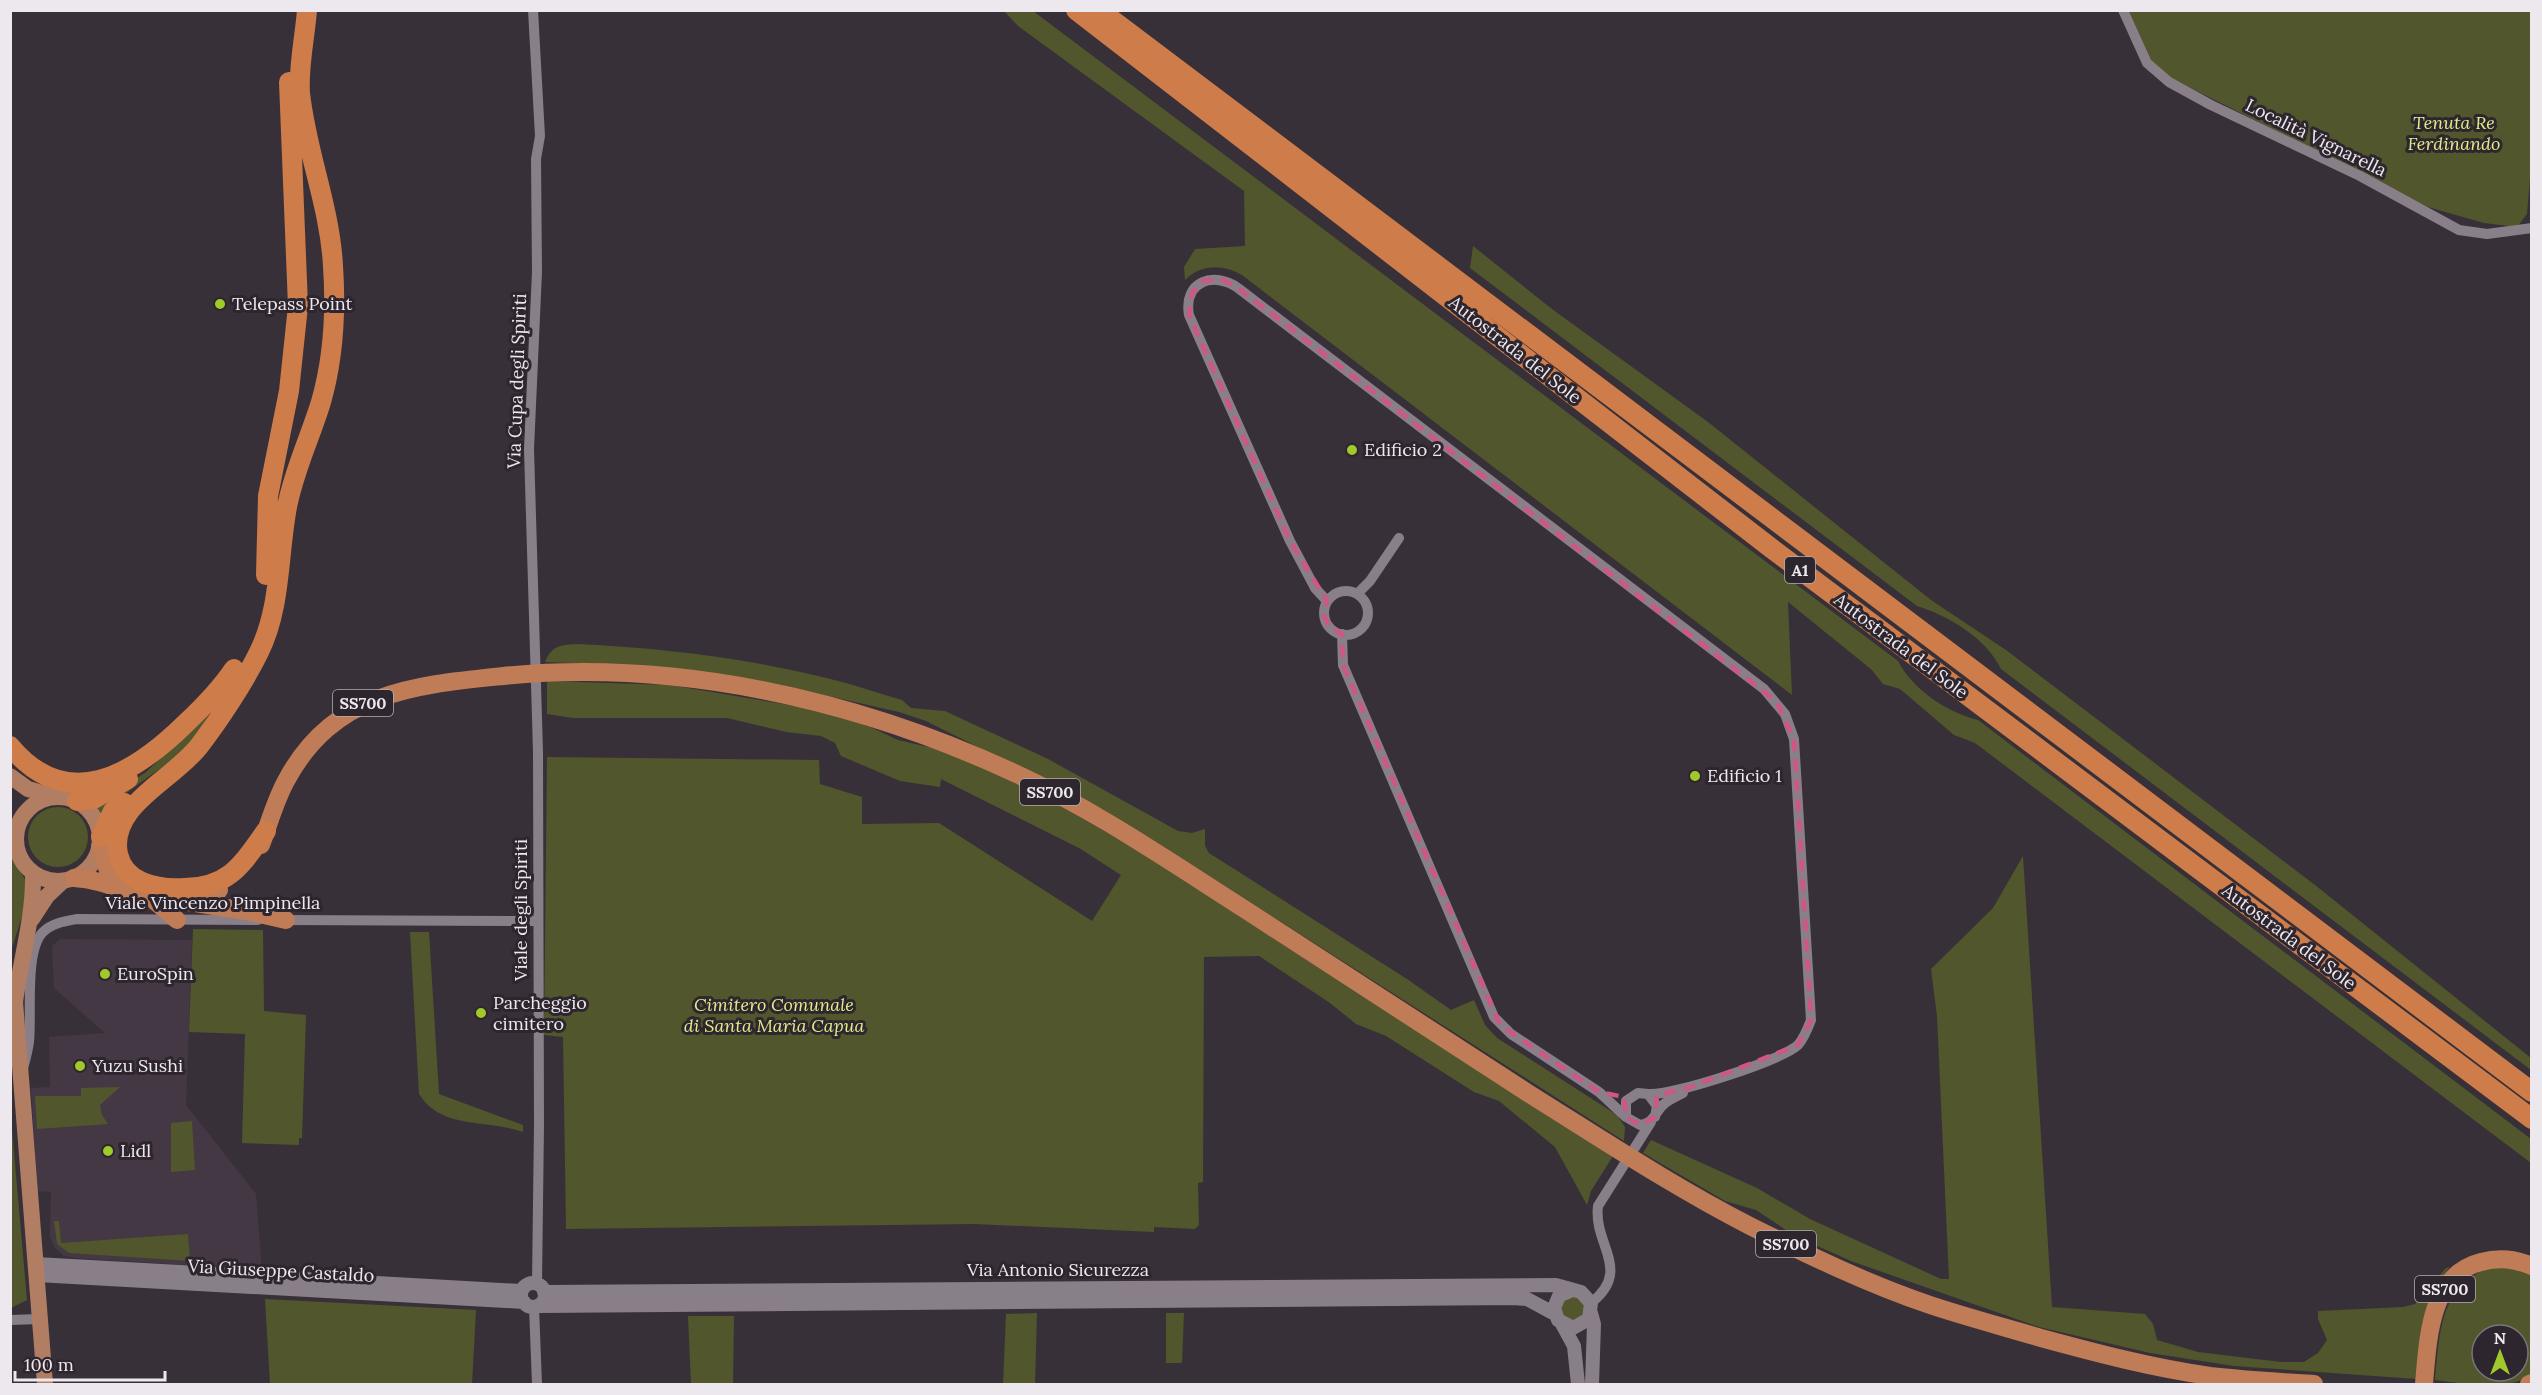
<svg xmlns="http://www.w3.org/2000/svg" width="2542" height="1395" font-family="Lora,serif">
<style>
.built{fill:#443844}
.green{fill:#51562d;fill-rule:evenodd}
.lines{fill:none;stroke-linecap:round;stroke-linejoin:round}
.minor{stroke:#887f88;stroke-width:10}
.tertiary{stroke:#887f88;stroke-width:14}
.primary{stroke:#b17d63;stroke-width:16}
.trunk{stroke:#bf7c56;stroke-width:18}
.motorway{stroke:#cd7c4a;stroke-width:20}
.marked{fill:none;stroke:#cf5687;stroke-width:4.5;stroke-dasharray:12 8;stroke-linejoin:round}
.poi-dot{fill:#a0c92b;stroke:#2e262e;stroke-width:2}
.labels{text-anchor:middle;stroke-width:6;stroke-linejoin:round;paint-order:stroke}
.shield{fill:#2e262e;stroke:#b4aeb4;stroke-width:1.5}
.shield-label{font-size:16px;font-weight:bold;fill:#ede8ed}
.park-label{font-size:18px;font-style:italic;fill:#dfec89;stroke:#2e262e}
.street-label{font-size:18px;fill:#ede8ed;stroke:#2e262e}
.poi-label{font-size:18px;fill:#ede8ed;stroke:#2e262e;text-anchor:start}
</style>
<rect width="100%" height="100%" fill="#383038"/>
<path class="built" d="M60,939l132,1 -6,165 70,89 6,76 -187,-12 -11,-2 -10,-9 -4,-10 1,-45 -14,-1 -6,-103 19,-1 -1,-50 56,-4 -51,-45 -2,-42z"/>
<path class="green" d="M1004,11h29l865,650c14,28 50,52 80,59l553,419v24l-556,-420 -21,-8 -54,-46 -17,-5 -11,-14 -84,-68 4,93 -550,-420c-19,-11 -41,-11 -57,5l-1,-13 11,-18 50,-3 -1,-55 -226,-165z
M2129,11h402l1,144 -5,59 -10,13 -33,-4 -56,-16 -259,-130 -17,-15z
M1473,246l79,63 156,113 223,178 75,50 309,235 216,173v12l-530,-401c-15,-31 -52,-53 -84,-63l-447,-338z
M578,644c81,4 161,13 240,32 28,6 56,16 84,24l9,8 34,3 103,48 130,72 14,2 13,-4v17l4,7 198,126 44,31 23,-10 11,25 12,13 120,77 8,12 -1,14 -471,-301 -65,-38 -162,-81 -27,-9 -124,-28 -146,-19 -84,-3c7,-17 16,-17 33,-18z
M547,681l123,4 143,24 45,12 40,19 48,11 21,10 74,34 91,52 481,309 -22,35 -4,14 -32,-58 -56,-46 -25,-9 -88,-56 -30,-12 -26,-21 -71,-47 -55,1 -1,225 -5,1 1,42 -4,4 -41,-2v5l-180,-8 -408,5 -3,-192 -19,-2 3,-278 272,3 1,24 42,13v27l77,-1 153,98 29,-46 -42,-27 -138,-69 -1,8 -40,-6 -59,-25 -6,-13 -14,-7 -35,-4 -59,-14h-154l-26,-4z
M213,709c-8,12 -15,25 -24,35 -26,28 -63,43 -87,72l-7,-12 50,-31z
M28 837a30 30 0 1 1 60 0a30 30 0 1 1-60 0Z
M10,853l17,30 -2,24 -13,41z
M2023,856l29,451 93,7 8,10 4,16 41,12 83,10h23l14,-9 9,-13 -9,-21v-8l85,-4 12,-3 31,-36 4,-1c-28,32 -29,71 -34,112l-182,-13 -84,-13 -111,-26 -188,-66 -56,-25 -39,-26 -31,-9 -82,-48 8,-13 106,48 53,31 131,60h8l-12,-263 -6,-47 62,-61z
M193,929l70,1 1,81 42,4 -4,123h-3v7l-57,-2 3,-109 -56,-2z
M410,932h19l10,162 84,31v7c-36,-13 -82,-2 -104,-38z
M120,1087l-20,18 2,10 6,9 -71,5 -2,-33h46v-8z
M10,1106l17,194 -16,8h-1z
M192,1121l3,49 -24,2v-49z
M54,1221h5l2,22 127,-9 2,27 -121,-8 -12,-9z
M2492,1266l39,6v104c-28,15 -64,8 -96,4 5,-49 4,-93 57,-114zM2482,1335h36v36h-36z
M1561 1309a12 12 0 1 1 24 0a12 12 0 1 1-24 0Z
M265,1299l211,11 -4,74h-202z
M1037,1313l-2,71h-32l3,-70z
M1166,1313h18l-2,50h-16z
M688,1316h46l-1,68h-42z"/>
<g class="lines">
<path class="minor" d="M533,10l7,126 -4,23 1,113 -8,177 9,303 1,372 -2,159
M2123,10l24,53 22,19 42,23 149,71 99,54 28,4 45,-6
M1324 613a22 22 0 1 1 44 0a22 22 0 1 1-44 0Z
M1357,594l13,-13 29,-43
M1327,601l-12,-13 -25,-47 -101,-226c-6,-34 25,-44 49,-27l526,401 21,25 9,25 17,281c-3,8 -7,18 -13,25 -18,16 -126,51 -150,49
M1342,634l1,31 151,352 17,17 88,58 27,25
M282,920l255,1
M24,1065c2,-8 4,-15 5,-23 3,-26 -5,-91 14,-110 9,-9 23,-11 34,-13l181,1
M1655,1117l2,-11 -9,-12 -10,-1 -12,8v16l14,8c13,-2 14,-10 22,-19 5,-6 14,-9 21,-13
M1591,1303c42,-33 2,-58 7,-97l53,-84
M534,1307l3,77
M10,1320l30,-1"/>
<path class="tertiary" d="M36,1264l485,27
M37,1275l487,27
M521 1295a12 12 0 1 1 24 0a12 12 0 1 1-24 0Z
M544,1292l1012,-7 25,7 10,11 -2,16 -16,9 -15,-8 -4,-12 5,-12 11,-5
M538,1306l975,-8 14,1 28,15
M1591,1313l3,11 -2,60
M1562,1324l12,22 4,38"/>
<path class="primary" d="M10,776l18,13 25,7
M16 839a42 42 0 1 1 84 0a42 42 0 1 1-84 0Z
M33,873c1,44 -12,85 -18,129l30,382
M32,919l15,-23 16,-15"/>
<path class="trunk" d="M261,845c8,-21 14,-44 25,-64 47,-89 128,-96 217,-105 172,-17 351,23 507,95 84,38 162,92 239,141 94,61 188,122 282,183 72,45 143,92 219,131 58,29 118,58 180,79 36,12 74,22 111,33 55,15 112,30 169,38 35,4 70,6 104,8
M100,847l9,26 12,16
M74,878c21,1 38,8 58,15 28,9 60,7 87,-3
M150,897l27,23
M189,902l57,9 40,9
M2424,1384c4,-43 5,-109 57,-122 19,-5 33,-3 51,4
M2529,1384l3,-1"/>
<path class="motorway" d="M1076,10l695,538 761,571
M1099,10l1433,1082
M266,575l2,-79 21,-105 9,-85 -9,-224
M10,746c57,69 123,29 175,-22 18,-17 35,-34 49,-55
M77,801l17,-2 34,-20
M266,831c-24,33 -36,56 -81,57 -15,1 -29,0 -43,-6 -12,-5 -21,-15 -24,-28 -10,-49 56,-74 82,-109 19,-25 45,-64 59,-93 22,-44 19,-97 28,-145 7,-37 23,-69 34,-105 12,-42 15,-92 12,-136 -3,-59 -27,-115 -33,-173 -2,-26 5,-56 7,-83
M101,837l12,-26 11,-8"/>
</g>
<path class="marked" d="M1221,279l17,9 538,413 18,38 17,281 -13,25 -110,43 -31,7 -2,22 -15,8 -14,-8 -2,-20 -25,-5 -99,-67 -157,-360 -1,-31 -13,-7 -5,-12 3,-14 -37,-60 -101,-226 3,-22 11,-12z"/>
<g class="poi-dot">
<circle cx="220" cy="304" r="6"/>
<circle cx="1352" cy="450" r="6"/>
<circle cx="1695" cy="776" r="6"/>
<circle cx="105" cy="974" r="6"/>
<circle cx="481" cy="1013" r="6"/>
<circle cx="80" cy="1066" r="6"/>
<circle cx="108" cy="1151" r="6"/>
</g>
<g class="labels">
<g class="shield">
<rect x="1785" y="557" width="30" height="26" rx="4.5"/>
<rect x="333" y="690" width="60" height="26" rx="4.5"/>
<rect x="1020" y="779" width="60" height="26" rx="4.5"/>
<rect x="1756" y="1231" width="60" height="26" rx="4.5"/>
<rect x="2415" y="1276" width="60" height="26" rx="4.5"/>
</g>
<g class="shield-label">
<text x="1800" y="576">A1</text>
<text x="363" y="709">SS700</text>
<text x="1050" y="798">SS700</text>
<text x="1786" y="1250">SS700</text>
<text x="2445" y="1295">SS700</text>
</g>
<g class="park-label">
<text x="2454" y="129">Tenuta Re<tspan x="2454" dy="21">Ferdinando</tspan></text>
<text x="774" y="1011">Cimitero Comunale<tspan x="774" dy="21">di Santa Maria Capua</tspan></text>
</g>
<g class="street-label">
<text transform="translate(2316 138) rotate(26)" y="6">Località Vignarella</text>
<text transform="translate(1515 350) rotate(38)" y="6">Autostrada del Sole</text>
<text transform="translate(517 381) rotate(-88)" y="6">Via Cupa degli Spiriti</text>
<text transform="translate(1901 646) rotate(37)" y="6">Autostrada del Sole</text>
<text x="213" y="909">Viale Vincenzo Pimpinella</text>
<text transform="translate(521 910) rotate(-90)" y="6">Viale degli Spiriti</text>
<text transform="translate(2289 937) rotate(37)" y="6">Autostrada del Sole</text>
<text x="1058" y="1276">Via Antonio Sicurezza</text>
<text transform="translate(281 1271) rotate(3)" y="6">Via Giuseppe Castaldo</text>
</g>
<g class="poi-label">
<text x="232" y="310">Telepass Point</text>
<text x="1364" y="456">Edificio 2</text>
<text x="1707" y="782">Edificio 1</text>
<text x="117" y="980">EuroSpin</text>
<text x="493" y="1009">Parcheggio<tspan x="493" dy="21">cimitero</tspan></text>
<text x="92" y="1072">Yuzu Sushi</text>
<text x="120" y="1157">Lidl</text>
</g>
</g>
<rect width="2542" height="1395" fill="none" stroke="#ede8ed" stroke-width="24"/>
<g transform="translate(2500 1353)"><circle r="28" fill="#2e262e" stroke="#7a747a" stroke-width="1.5"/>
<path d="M0-4.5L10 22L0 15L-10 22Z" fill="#a0c92b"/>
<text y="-9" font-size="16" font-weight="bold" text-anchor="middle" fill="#ede8ed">N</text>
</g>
<path d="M15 1371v9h150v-9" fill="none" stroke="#ede8ed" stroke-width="3"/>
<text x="24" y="1371" font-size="18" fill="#ede8ed" stroke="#2e262e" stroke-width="4.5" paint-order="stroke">100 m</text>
</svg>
